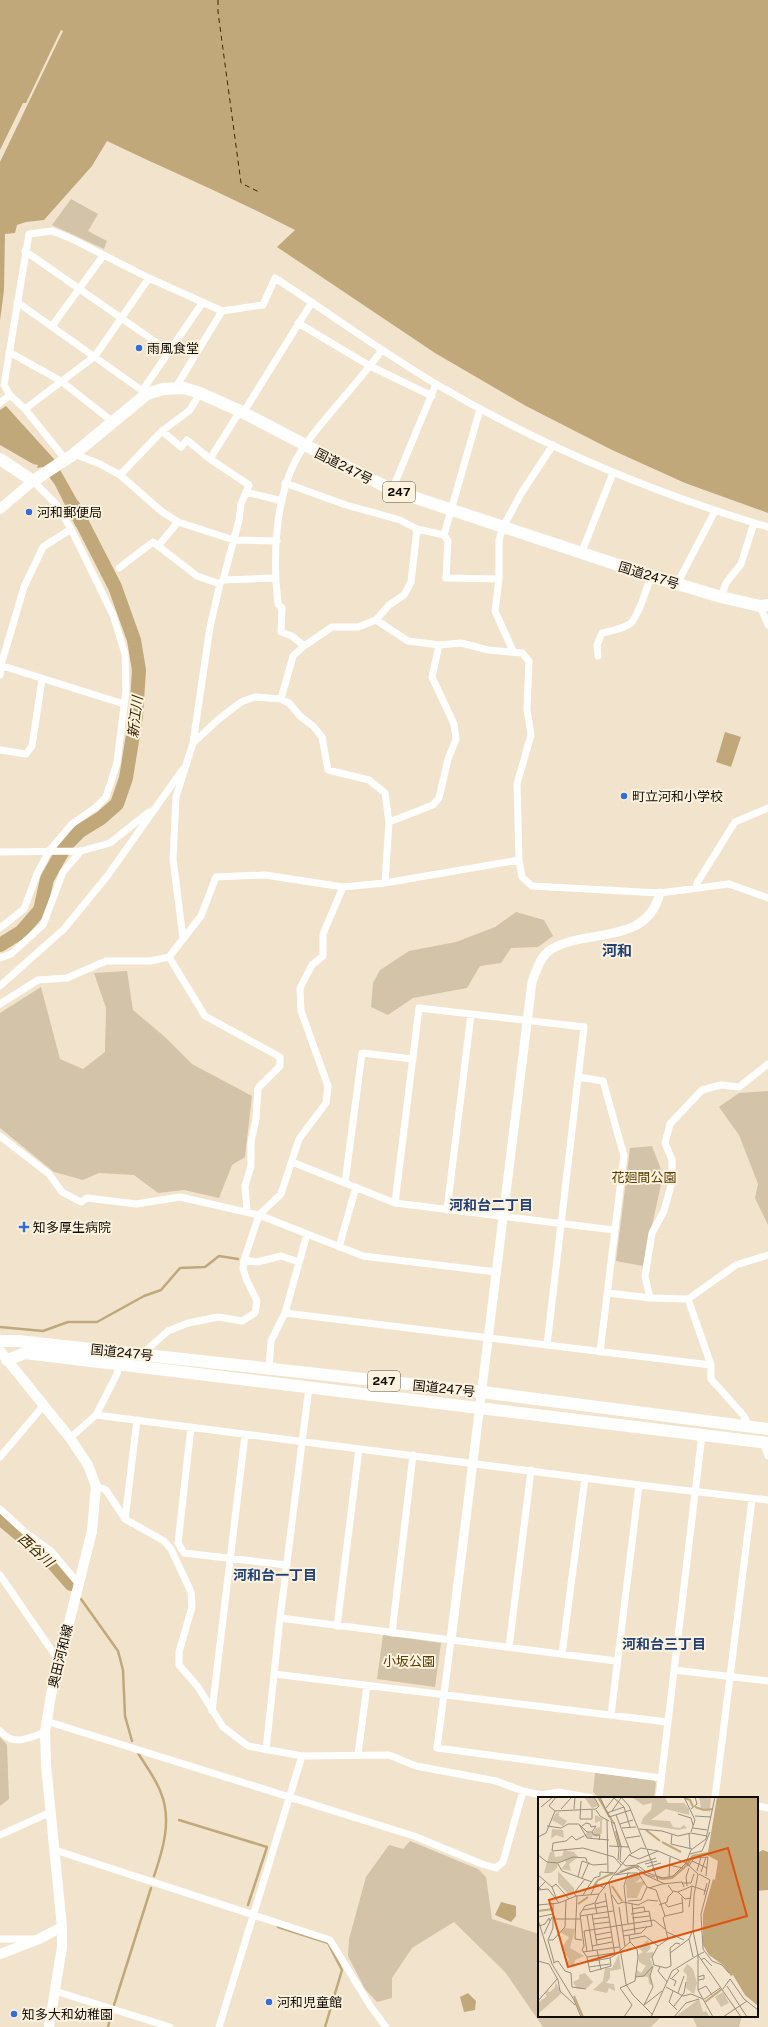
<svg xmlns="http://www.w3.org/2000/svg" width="768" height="2027" font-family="'Public Sans','Noto Sans JP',sans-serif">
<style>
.green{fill:#d3c3a8}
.water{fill:#c1a87b}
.pier{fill:#f2e4cc}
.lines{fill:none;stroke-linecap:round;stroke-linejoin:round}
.stream{stroke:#c1a87b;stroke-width:2.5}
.river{stroke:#c1a87b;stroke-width:14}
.ferry{stroke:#3b2802;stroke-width:1;stroke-dasharray:5 4;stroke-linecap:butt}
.minor{stroke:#fff;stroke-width:7}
.tertiary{stroke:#fff;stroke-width:9}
.secondary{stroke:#fff;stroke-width:10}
.trunk{stroke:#fff;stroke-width:12}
.poi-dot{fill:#316ddb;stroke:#fdf2de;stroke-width:1.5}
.labels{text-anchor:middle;stroke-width:4;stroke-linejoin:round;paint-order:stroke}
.shield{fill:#fdf2de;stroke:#585146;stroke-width:1}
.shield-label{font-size:12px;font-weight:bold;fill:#110c05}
.poi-label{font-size:13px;fill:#110c05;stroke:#fdf2de;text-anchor:start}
.street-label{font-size:13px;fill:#110c05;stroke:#fdf2de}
.park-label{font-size:13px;fill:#563c00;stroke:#fdf2de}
.water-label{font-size:14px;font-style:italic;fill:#3b2802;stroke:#fdf2de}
.neighbourhood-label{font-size:14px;font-weight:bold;fill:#224077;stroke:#fdf2de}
.quarter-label{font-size:15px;font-weight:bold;fill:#224077;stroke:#fdf2de}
.inset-river{fill:none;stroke:#c1a87b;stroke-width:2}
.inset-road{fill:none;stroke:#988e7c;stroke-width:1}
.view{fill:#dd550c;fill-opacity:0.15;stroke:#dd550c;stroke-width:2}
.inset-edge{fill:none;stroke:#110c05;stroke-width:2}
</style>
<rect width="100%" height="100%" fill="#f2e4cc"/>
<path class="green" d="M71,199l27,15 -10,17 19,10 -3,8 -52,-24z
M516,912l28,8 9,16 -15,11 -27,1 -10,15 -21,3 -13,22 -54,10 -25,17 -17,-8 2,-24 7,-13 29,-19 47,-9 39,-15z
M127,971l6,39 32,27 27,27 60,32 -7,61 -13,8 -13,33 -35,-8 -26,3 -24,-18 -35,-2 -16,7 -29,-8 -54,-44v-115l41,-26 19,72 23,10 22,-17 1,-44 -12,-35z
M768,1091v134l-13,-27 3,-14 -19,-49 -20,-28 20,-14z
M652,1146l10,26v8l-19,86 -27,-5 14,-113z
M383,1635l58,8 -6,44 -58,-8z
M0,1737l7,8 2,54 -9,7z
M595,1773l59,7 2,3 -2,15h-55l-6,-6z
M410,1841l68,28 8,8 6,42 47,15v82h123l-11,11h-108l-38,-55 -51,-50 -42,26 -20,30v20l-15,4 -12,-13 -17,-33 1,-17 17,-62 23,-32 14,4z
M692,2016h50l-3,11h-42z"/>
<path class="water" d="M0,0h768v513l-83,-30 -73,-33 -86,-44 -91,-53 -158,-106 18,-17c-61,-32 -126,-59 -188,-89l-15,25 -48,54 -18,2 -9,3 -2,8 -10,1 -1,56 -4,31z
M6,406l48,53 35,62 -13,6 -21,-42 -13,-18 -5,1 1,-3 -5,-1 -33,-19v-35z
M725,732l16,5 -10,30 -15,-5z
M763,1850l5,2v38l-11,1v-38z
M501,1902l15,4v10l-5,6 -16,-7z
M468,1993l8,8 -1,9 -11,2 -4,-15z"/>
<path class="pier" d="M61,30l2,1 -1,2 -62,129v-12l23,-47h3z"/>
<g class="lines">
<path class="stream" d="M0,1327l43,4 25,-9h29l47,-26 17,-6 19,-22 25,-1 14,-11 19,3
M81,1599l37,52 5,19 2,46 7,25
M138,1753c8,13 18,26 23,40 11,27 2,57 -7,83
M179,1820l88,27 -19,58
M278,1927l50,16 14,27 -17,57
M114,2005l37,-117
M108,2027l3,-12"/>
<path class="river" d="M0,945l21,-13 19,-22 7,-31 19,-34 14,-14 21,-13 16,-14 9,-26 10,-62 3,-46 -5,-30 -19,-53 -41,-80
M0,1518l50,42 21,24"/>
<path class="ferry" d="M218,0v12l23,171 18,9"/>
<path class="minor" d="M25,251l145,101
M17,302l130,92
M298,323l72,43 62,30
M52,326l51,-70
M9,352l52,29 52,41
M176,387l46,-76
M142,391l61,-89
M0,403l10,-8
M25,409l70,-53 54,-78
M243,413l69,-111
M162,431l19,16 6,-7 23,19 39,26 -8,19 -2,16 -16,60
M74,454l26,10 20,11 41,36 17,11 56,18 43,1
M210,459l30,-48
M66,460l-41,-51 -15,-14 -6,-10 25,-151 23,-3 18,7 79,40 73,33 41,-6 12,-27c54,35 106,73 161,106 104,61 217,109 332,143
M120,475l42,-44 28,-21 10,-17
M285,483l61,22 54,15 17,9 27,6 4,6 -2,37 53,1
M392,490l44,-106
M246,492l36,9
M444,535l36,-126
M158,546l20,-24
M581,554l32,-81
M119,568l34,-26 44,34 23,8
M677,584l38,-73
M721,597l5,-14 15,-19 13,-41
M760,606l8,19
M376,620l32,21 31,4 22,-2 27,7 34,3 7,8 -2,48 4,26 -14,49 2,76 3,17 10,9 128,7 69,-9 39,14
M304,646l-12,-10 -11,-4 1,-24 -4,-4c-6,-50 -3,-117 27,-159 24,-33 53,-62 77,-95
M513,651l-18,-40 4,-32v-39l4,-13 19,-35 31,-47
M598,656l-1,-11 5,-12c8,-2 22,-4 29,-10 8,-8 16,-36 20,-47
M0,665l124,39
M0,675l1,-10 23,-78 19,-40 28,-18
M281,699l12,-43 11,-10 28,-19h26l18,-7 13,-15 15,-10 7,-13 6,-53
M193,743l26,-24 22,-17 14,-5 26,2 8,4 11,13 13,10 9,11 6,33 41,10 16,13 4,29 -4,61
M0,750l26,4 6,-8 10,-67
M389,822l44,-17 6,-7 9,-39 8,-20 -2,-15 -22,-47 7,-32
M0,852l81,-1 29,-8 39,-31
M696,888l1,-5 38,-61 33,-14
M0,928l24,-19 13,-35 12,-23 23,-27 24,-17 10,-10 11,-34 9,-73 -1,-36 -12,-39 -42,-86 -14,-24 -24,-24
M183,938l-10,-79 3,-62 17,-54 17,-116 10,-43 3,-4 52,-2
M169,957l36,59 75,41v9l-22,22 -2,31 -5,23v24l-6,20 2,25
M0,958l11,-4 32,-29 20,-53 18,-21
M0,986l64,-57 44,-54 75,-106
M0,1004l38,-24 29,-2 39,-17h44l19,-4 32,-41 15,-39 49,-2 78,12 42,-4 134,-23
M578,1077l25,4 21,75 -24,196
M0,1136l49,38 13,18 19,10 6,-4 49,6 44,-7 79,18 104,41 133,16
M292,1162l103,41 219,27
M345,1183l17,-130 51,6
M395,1203l24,-195 165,19 -37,318
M447,1210l24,-196
M339,1247l17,-60
M244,1260l13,2 24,-6 18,6
M608,1293l42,5 38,1 48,-34 32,-10
M650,1298l-5,-22 7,-43 12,-22 8,-29v-22l-7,-17 5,-19 32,-34 19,-5 18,2 29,-23
M688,1299l23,66v14l33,37 5,11
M285,1313l426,52
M142,1354l26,-23 20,-8 30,-6 24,4 13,-8 2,-12 -10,-20 -4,-12 1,-9 15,-45 22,-21 18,-55 27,-36 2,-17 -27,-75 -1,-23 12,-23 11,-9v-22l20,-47
M269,1368l2,-27 14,-28 22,-79
M96,1415l543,70 129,15
M191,1427l-13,116 6,10 103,12
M70,1438l26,-23 21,-41 2,-9
M763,1442l5,14
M0,1457l44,-52
M96,1486l10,4 19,29 39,22 7,8 20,43 1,15 -13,45v13l19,22 25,40 25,19 54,10 87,-1 27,11 80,15 27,10 18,4 18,-3 32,6
M0,1509l25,23 26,19 27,32
M125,1519l12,-99
M0,1575l59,86
M280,1618l336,43
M337,1626l22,-177
M392,1633l21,-178
M451,1640l-14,108 224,30
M509,1647l22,-177
M562,1654l23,-176
M674,1670l94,11
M274,1674l393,48
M212,1711l33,-276
M611,1715l28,-230
M46,1721l368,115 68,28 14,4 7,-6 20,-71
M0,1731c14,16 28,7 45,1
M266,1750l14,-132 29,-231
M358,1754l9,-68
M659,1798l43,-364
M715,1798l37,-299
M757,1806l11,2
M0,1835l51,-23
M55,1850l275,90 41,67 15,20
M0,1939h33
M55,1991l115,36
M219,2027l83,-271"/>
<path class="tertiary" d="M451,1640l81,-658c4,-11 8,-25 18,-32 37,-23 96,-3 110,-57"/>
<path class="secondary" d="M0,509l33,-28
M0,1351l70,87 18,27 8,21 -4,45 -41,164 -6,37 1,33 16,162 -23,12 -39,15
M49,2027l13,-80v-20"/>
<path class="trunk" d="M0,459l33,22 41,-27 73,-60 16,-5 21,-1 16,5 40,18 152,79 259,86 70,21 39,9 8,-1
M0,1341h18l464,51 286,37
M7,1360l18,-7 743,90"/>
</g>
<g class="poi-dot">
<circle cx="139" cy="348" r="4"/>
<circle cx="29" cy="512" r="4"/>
<circle cx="624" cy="796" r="4"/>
<path d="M22 1221h4v4h4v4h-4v4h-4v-4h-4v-4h4z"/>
<circle cx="269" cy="2002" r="4"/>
<circle cx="14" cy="2014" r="4"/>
</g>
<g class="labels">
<g class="shield">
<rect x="383" y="482" width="32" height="20" rx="3"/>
<rect x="368" y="1371" width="32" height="20" rx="3"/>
</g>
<g class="shield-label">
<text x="399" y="496">247</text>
<text x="384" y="1385">247</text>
</g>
<g class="poi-label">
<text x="147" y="353">雨風食堂</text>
<text x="37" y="517">河和郵便局</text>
<text x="632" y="801">町立河和小学校</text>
<text x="33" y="1232">知多厚生病院</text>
<text x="277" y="2007">河和児童館</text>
<text x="22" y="2019">知多大和幼稚園</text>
</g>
<g class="street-label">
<text transform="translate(344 466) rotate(27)" y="5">国道247号</text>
<text transform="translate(649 575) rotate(17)" y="5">国道247号</text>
<text transform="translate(122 1352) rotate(6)" y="5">国道247号</text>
<text transform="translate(444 1388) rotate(6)" y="5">国道247号</text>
<text transform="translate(60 1656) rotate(-76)" y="5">奥田河和線</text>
</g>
<g class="park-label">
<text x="644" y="1182">花廻間公園</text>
<text x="409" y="1666">小坂公園</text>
</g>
<g class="water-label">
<text transform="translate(135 717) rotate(-83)" y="5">新江川</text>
<text transform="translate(36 1550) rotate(42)" y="5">西谷川</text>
</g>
<g class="neighbourhood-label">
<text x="491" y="1210">河和台二丁目</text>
<text x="275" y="1580">河和台一丁目</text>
<text x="664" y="1649">河和台三丁目</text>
</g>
<g class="quarter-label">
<text x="617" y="956">河和</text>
</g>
</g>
<g transform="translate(538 1797)">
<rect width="220" height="220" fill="#f2e4cc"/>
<path d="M46,0h10l4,9 -6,2zM94,0h33l3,6h16l5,6v6l-23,-6 -15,11 19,1 3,6 7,1 4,-3 3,3 -8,2 -38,-6 2,-6 8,-8 1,-7 -9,2zM161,0h12l-1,15 -9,-4zM21,15v4l8,5 -4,5 -11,-6 4,-7zM57,18l9,4 -2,1v13l-5,4 -5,-1v3l-8,-3 3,-4 6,1 3,-5 4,-1v-6l-5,2zM14,32l11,1 1,8 -8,-3 -5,4zM26,53l10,2 4,5 -9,7 2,7 -10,-2 5,-6 -1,-3 -7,3 -1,5 -6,5h-7l6,-21h4l1,5 7,-1zM20,74l16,17v5l-5,2 -11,-12zM99,76l5,4 -7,6 9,-2 1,3 -3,2 -5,12h-10l-1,-15 3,-8zM27,131l10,1 -5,19 14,8 -9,4 -1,5h-8l3,-6 -8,-10 8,-12 -9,-5zM110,143l3,8 -5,5 7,-1 1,2 -4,5 3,6 -3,8 2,12 -3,-1 -1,-7 -12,-1 1,-6 4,3 5,-7 -7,-4 -1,-7 5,-3 -5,-4zM81,157l2,15 -11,2v7l-4,5 8,1 1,7 -6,-3 -2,5 -14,-3 10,-9 2,-13h7zM149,167l6,5 4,14 -3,11 -8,-6 1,-13 -4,-4zM47,176l8,9 -6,6 -10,1 -4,-7 6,-3v-4zM17,185l7,11 -24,21v-11l9,-7 -2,-2 2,-3 3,1 5,-5zM185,195l6,11 -8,4 -6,-10zM161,202l4,13 3,-1 4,6h-35z" fill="#d3c3a8"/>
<path d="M179,0h41v209l-13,-11 -12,-20 -2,1 -8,-11 -14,-10 -6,-10v-31l10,-35 2,1 3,-19 -11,-6 -14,2 -5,9 -5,2 9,-13 16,-3z" fill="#c1a87b"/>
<path class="inset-river" d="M60,0l16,27M147,1l5,2 3,7M157,10l9,3 8,-1M108,33l14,11M78,34l4,16M124,45l19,10M82,75l14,-6 5,1M179,79l24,-11h5l12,7M119,80l5,2 10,-1 13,-11M74,89l10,15M55,90l5,-7 15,-7M40,107l10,-7M0,114l15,-2M36,199l9,21M167,205l17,-13"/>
<path class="inset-road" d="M56,0l5,9 -3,3M62,0l9,20 22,-7M75,0l11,10 6,20M83,0l8,9 17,42M146,0l11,23 -4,12M177,0l-9,42 -15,11 -5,13 12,11 -4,21 -1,36 5,24 43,62M43,4l-1,18h12v-9M3,10l12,-10M68,11l8,-10M23,12l11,-12M36,12l1,-12M153,12l6,-5 -2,-7M58,13l4,6 9,5M17,14l-6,-5 7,-9M74,14l9,-13M69,16l17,-6M140,17l13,4 2,7M78,18l15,38M157,19l16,1M69,23l1,52M73,24l8,28 -1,11M76,25l7,24 -1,15 6,5 11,-1 11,8 15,5 10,-2 13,-13M82,27l13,-4M42,28l7,7h5l4,-6 -5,1 -1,-3 -4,-1 -4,3M9,29l14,2 7,-4h11l8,14 22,2M84,31l14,-1M155,31l14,2M101,32l23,2 16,5 13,-3 16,3M54,35l2,3h6l-1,5M151,36l1,15M134,37l-1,10 21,5M46,39l-8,4 -4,-4 -6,5 -13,2 -1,8 31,-3 31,9 7,8M0,40l8,-4 9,-22 41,-2M88,41l14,-2M71,49l20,1M109,52l11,32M152,57l12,-3 8,-19M0,58l9,7 11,1 15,-6 13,1 1,4M91,58l10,4 19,-8M154,64l15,7M20,67l4,7 30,11M99,67l19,-6M107,67l12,-3M151,69l5,-8 14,-1 -2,19M109,70l14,-4M114,72l17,-4 14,3M159,74l4,-14M101,75l26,12M163,75l5,-15M90,76h10l9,14 9,3 9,26 -2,2 5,21 -10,7 -6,11 2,8M78,77l19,-7 12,8 8,2M161,77l11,6 -9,34 2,35 9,12 10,4 7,8M0,78l14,12 5,13M76,78l15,-2M40,80l4,-16 11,4 14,-1M131,80l1,-20M44,81l7,-16M71,85l17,102 7,11 20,20M144,86h9l3,-9M149,89l-1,-9 3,-9M14,90l4,-3 13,15M111,91l13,-4 20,-2 2,5M3,92l-2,-1 7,-7M0,93l10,-1 11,14 17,-7 23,-2 30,-39 12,-7 17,3 28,12M135,94l5,1 7,7 6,-1M140,95l14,-6 14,5M67,96l10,62M53,97l5,-10 9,4M61,97l-4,9 -10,3 -5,8 4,32 -2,4 5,7 3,15 21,-6 -1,-8M45,98l11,-17 6,-2v-4l15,1M74,98l6,9 5,-2 15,3 10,-5 10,1M166,98l3,-12M38,99l-2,-3 11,-14M39,99l-2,43 7,1M90,104l13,-1 6,-13M127,106l3,4 14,-4M15,107v24l-5,12 6,22M94,107l3,30M0,108l21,-2M121,108l8,-3 1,-5 5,-5 -5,-7M81,110l6,39M151,110l3,-21M94,112l12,-2 1,5M45,113l24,-4M59,116l-2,-9 11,-3M54,117l5,31M49,118l6,36M42,119l33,-5M127,119l18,-4 -1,-15M0,120l15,-3M94,121l18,-2M15,122h27M55,122l16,-2M0,123l14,44 22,36 7,17M55,127l17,-2M90,127l-4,-38 4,-13M1,129l6,-2 4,-6 1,3M85,134l29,-5 -3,-15 -18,3M129,135l17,8M6,137l8,-17M57,138l16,-3M85,139l18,-3 6,-6M92,142l15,-3 13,10M151,142l4,18M11,143h4l12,-13 1,-27M58,143l16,-3M54,149l20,-4M59,153l4,20M83,153l9,-8M45,155l36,-5M49,155l-3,-21 70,-11 11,9M166,155l-6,3v35l15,27M132,156l19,-14 3,-7M49,160l27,-4M163,163l3,-2 8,8M0,164l11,3 9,16 2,11 15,14M50,165l22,-4 10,-6M15,166l5,-2 7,10 6,2 1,14 14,2M116,168l12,3 5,-2 -1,-18 6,-5 4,1M115,169l-3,10 3,11 -9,18 18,-14M51,170l21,-3M122,170l-2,4 9,11M97,180l9,-1 8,-9M160,180l6,-2v4l-6,1M132,181l6,3 -2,5M134,181l7,-7 -2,-2M189,189l20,31M128,190l17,9 8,-2 12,5M185,192l7,-10 14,20 14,11M160,193l8,-4 6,9M135,194l-4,11 8,8M140,196l6,-17M165,203l17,-12M0,204l19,-22M136,209l10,-13 2,-11M86,220l8,-12 -12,-17 15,-7 3,-24 -1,-8 -7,-7 -1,-7M113,220l21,-46 26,-16M136,220l12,-14 13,-4M185,220l24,-16"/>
<path class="view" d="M190,51l19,68 -179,51 -19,-67z"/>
<rect width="220" height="220" class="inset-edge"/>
</g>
</svg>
